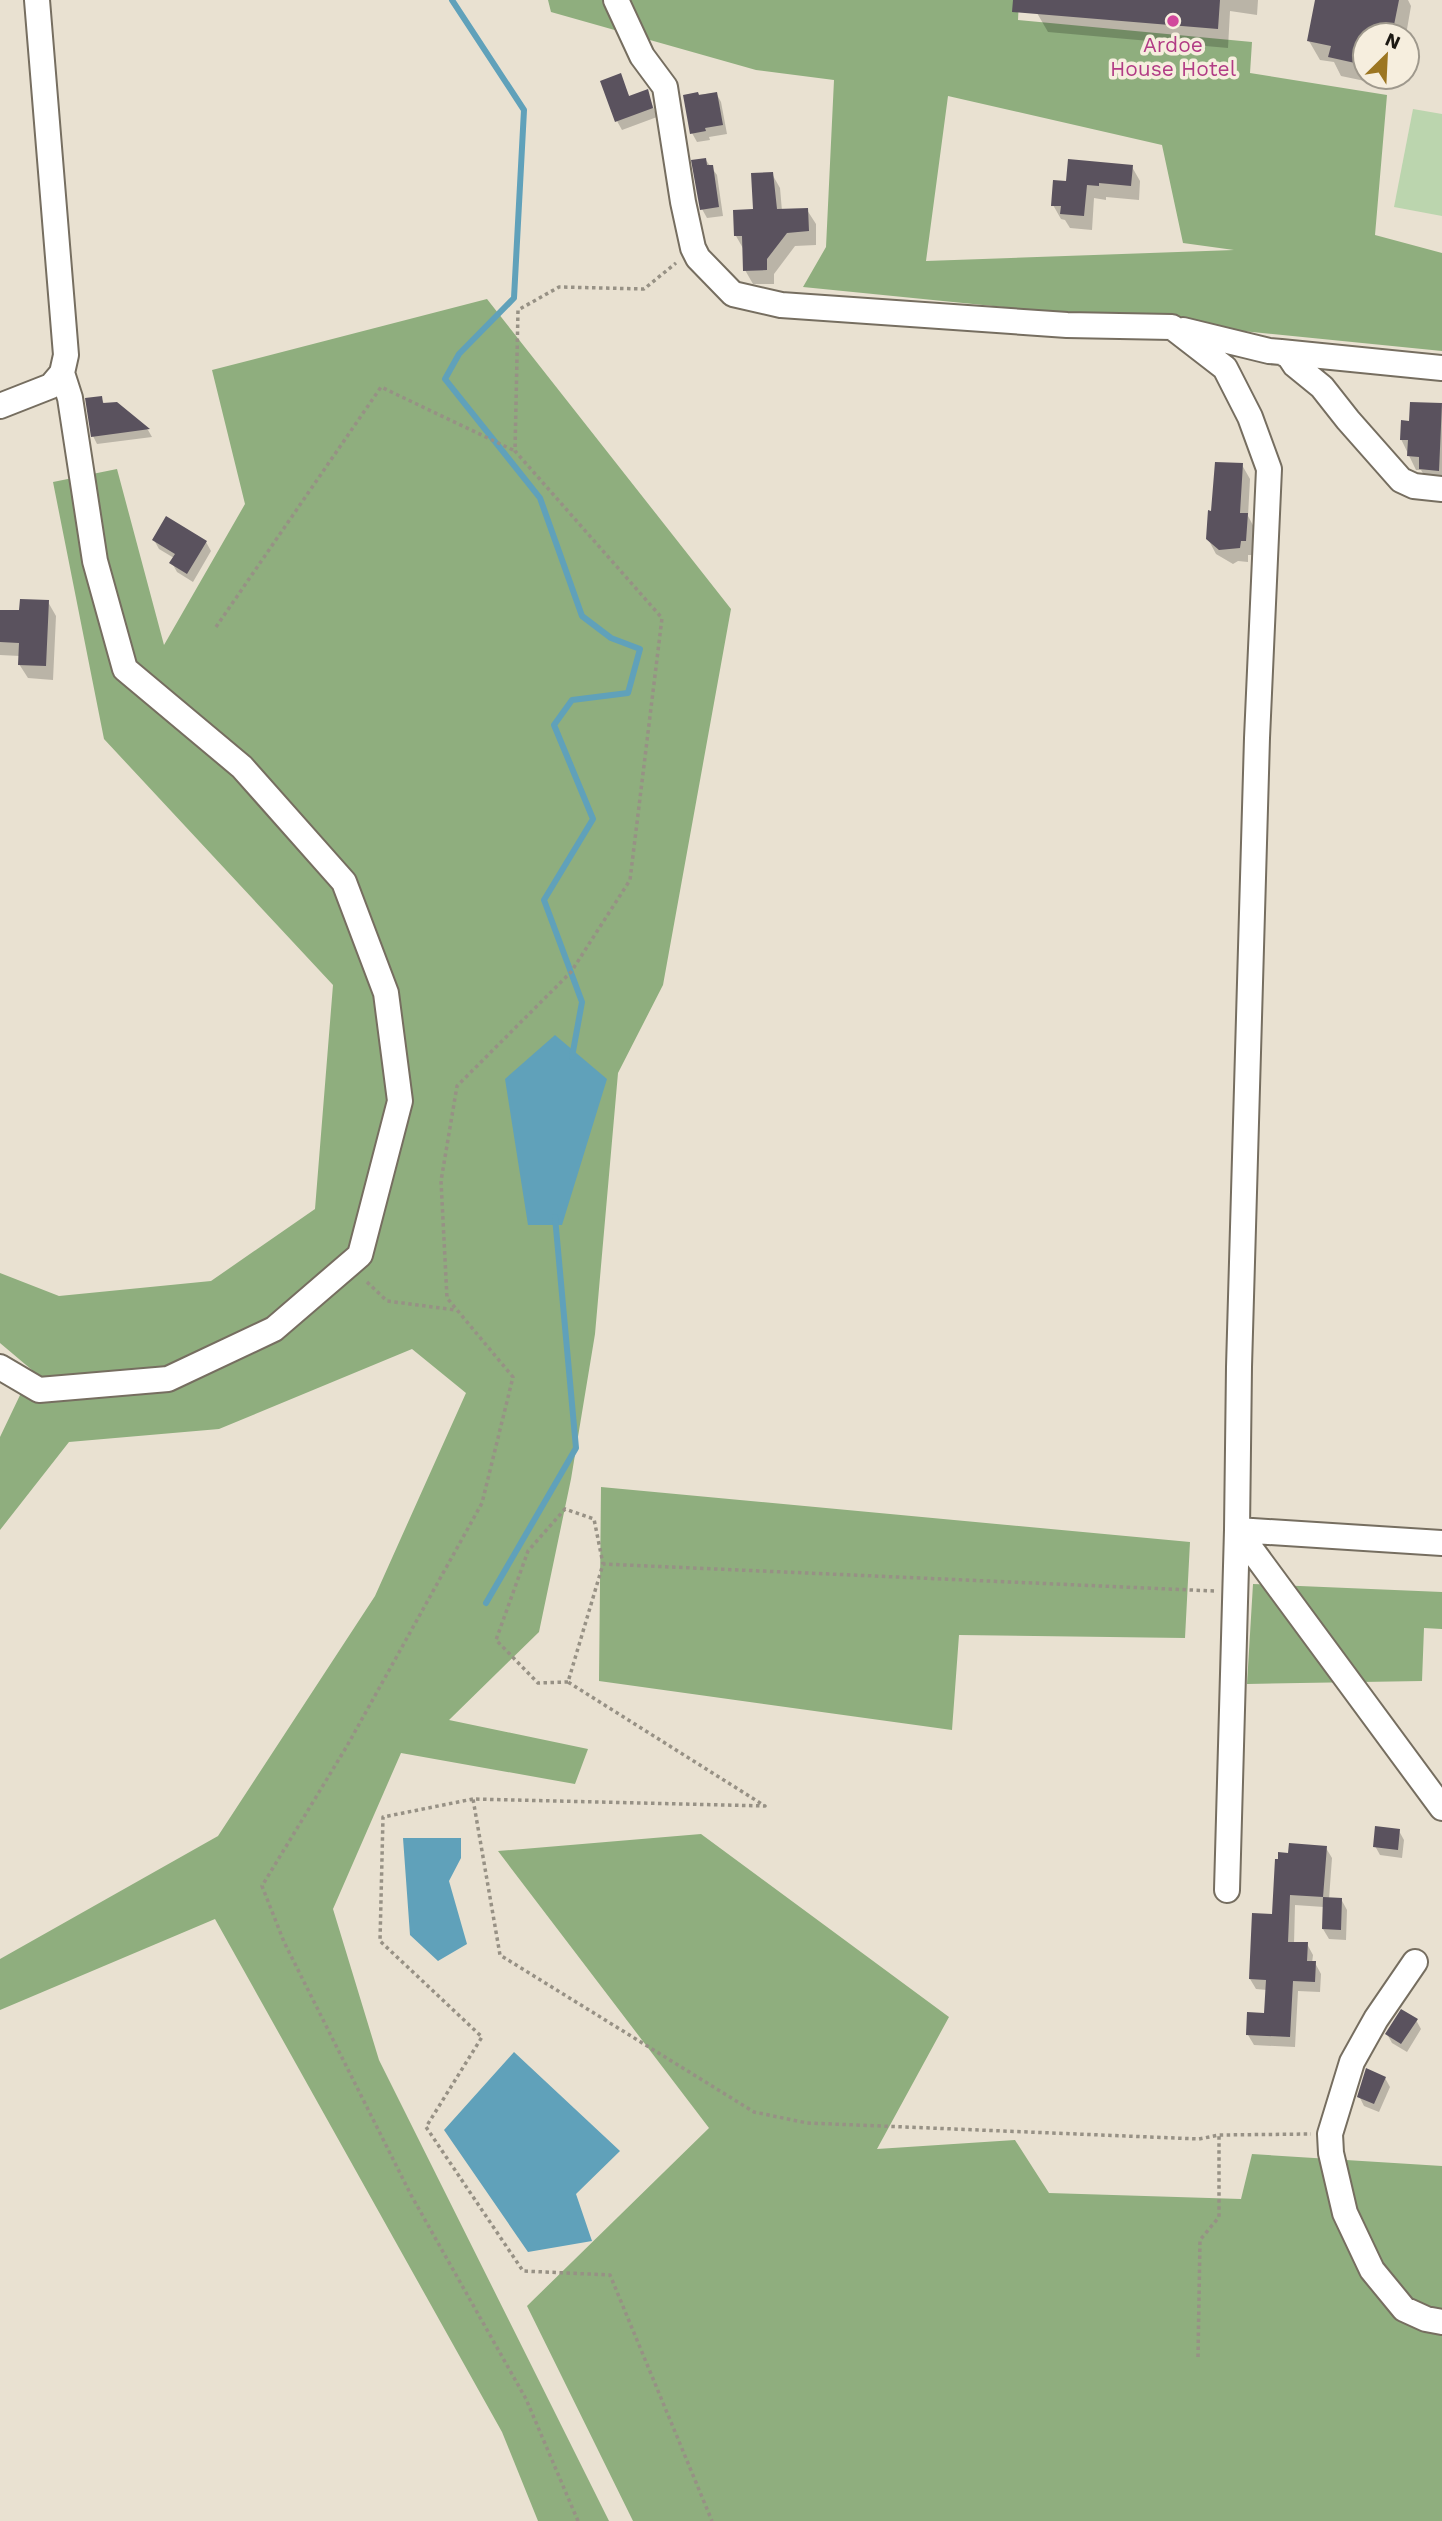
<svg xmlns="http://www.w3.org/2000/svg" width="1442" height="2521" font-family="'Work Sans',sans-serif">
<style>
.green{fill:#bbd5ae}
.forest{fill:#8fae7e;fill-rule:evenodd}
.water{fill:#60a1ba}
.shadow{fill:#0003}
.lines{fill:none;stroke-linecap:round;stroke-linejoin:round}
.stream{stroke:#60a1ba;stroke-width:6}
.building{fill:#5a525e}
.minor-casing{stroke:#766e60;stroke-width:28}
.path{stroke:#979185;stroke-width:3.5;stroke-dasharray:3.5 3.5;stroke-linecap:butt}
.minor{stroke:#fff;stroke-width:24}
.hotel-dot{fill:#d1479c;stroke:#f6eede;stroke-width:2.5}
.labels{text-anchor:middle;stroke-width:7;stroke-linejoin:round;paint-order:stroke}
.hotel-label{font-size:21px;fill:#b23c85;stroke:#f6eede}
</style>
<rect width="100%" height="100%" fill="#e9e1d1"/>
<path class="green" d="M1413,109l29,5v102l-48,-9z"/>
<path class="forest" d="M548,0h471l-1,20 234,22 -2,31 137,22 -12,140 67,18v98l-639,-64 23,-40 8,-167 -78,-10 -205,-58zM948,96l214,49 21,98 51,7 -308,11z
M487,299l244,310 -68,376 -45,88 -23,261 -24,145 -32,153 -90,88 139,29 -13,35 -174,-31 -68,156 46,151 230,461h-71l-36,-89 -287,-513 -215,91v-51l218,-123 157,-240 91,-203 -54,-44 -193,80 -150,13 -69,88v-93l32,-67 -32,-27v-70l59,23 152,-15 104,-72 18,-224 -229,-246 -51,-257 64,-13 47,176 81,-141 -33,-134z
M601,1487l589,55 -5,96 -226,-3 -7,95 -353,-49z
M1253,1584l189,8v37l-18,-1 -2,53 -175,3z
M701,1834l248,183 -72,132 138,-9 34,53 192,6 11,-45 190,12v355h-809l-106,-215 182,-178 -211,-277z"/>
<path class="water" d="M555,1035l52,44 -45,146h-34l-23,-146z
M403,1838h58v20l-12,23 18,63 -29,17 -28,-26z
M514,2052l106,99 -44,43 16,47 -64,11 -84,-122z"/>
<path class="shadow" d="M1038,0h220l-1,15 -27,-4 -2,37 -180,-16 -11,-19z
M1317,0h91l3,6 -5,29h-41v46l-24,-5 -7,-14 -14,-2 -11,-19z
M620,75l10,23 17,-7 10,26 -35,13 -5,-9z
M716,93l5,9 6,32 -18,3 1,3 -13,2 -5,-9 -6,-37z
M705,159l12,16 6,41 -16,2 -5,-9z
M1132,167l8,14 -1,19 -33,-3v3l-12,-2 -2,32 -22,-2 -5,-8 -4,-1 -8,-14 14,-22z
M772,174l8,14 2,23 25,-1 9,14v21l-21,1 -21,28v10h-21l-8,-14 -1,-20 -8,-14 18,-25z
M101,398l4,7 11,-2 32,27 4,7 -55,7 -4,-8z
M1442,405v79l-13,-1 -8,-13h-5l-15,-31 9,-16z
M1242,465l8,14 -2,37 7,13 -2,26h-5v7l-10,-1 -5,3 -17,-10 -8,-15 5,-26z
M154,540l52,2 5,9 -18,31 -16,-10 -5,-9 2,-5 -15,-9z
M48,602l8,14 -3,64 -25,-2 -9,-14 1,-8 -20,-1v-44l21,1z
M1399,1831l5,9 -2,18 -22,-3 -5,-9z
M1326,1848l6,10 -3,41h12l6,11 -1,30 -17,-1 -6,-10 1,-22 -29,-2 -1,39h13l6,11 -1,8h3l6,11 -1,18 -22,-1 -3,56 -41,-2 -6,-10 18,-20 1,-25 -11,-1 -6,-10 23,-63z
M1416,2020l5,9 -14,23 -15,-9 -5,-9z
M1385,2078l5,9 -11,25 -15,-6 -5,-10z"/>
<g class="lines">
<path class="stream" d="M452,0l72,110 -10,188 -55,56 -14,25 95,119 42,118 29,22 29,11 -12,44 -56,7 -18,25 39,94 -49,81 38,102 -10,55
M486,1603l90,-155 -21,-231"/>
</g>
<path class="building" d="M1013,0h207l-2,29 -206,-17z
M1315,0h84l-7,35h-27v14l-7,-1 -3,15 -27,-6 3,-11 -24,-5z
M621,73l8,23 19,-7 5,19 -38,14 -15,-41z
M698,92l1,3 18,-3 6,33 -18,3 1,3 -16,3 -7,-39z
M706,158l1,7h6l6,42 -19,3 -9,-50z
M1068,159l65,6 -2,21 -32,-3v3l-12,-1 -3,31 -24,-2 1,-8h-10l2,-26 13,1z
M773,172l4,37 31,-1 1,23 -22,2 -20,26v11l-24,1 -1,-35h-8l-1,-26 20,-1 -2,-36z
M102,396l1,7 14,-1 33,27 -59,8 -6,-39z
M1410,402l32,1 -3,68 -20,-2v-12l-12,-1 1,-16h-8l1,-20 8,1z
M1215,462l28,1 -3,50h8l-2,28h-5l-1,7 -21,2 -13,-11 2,-29 3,1z
M166,516l41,25 -20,33 -18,-11 6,-9 -23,-14z
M20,599l29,1 -3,66 -28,-1 1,-22 -19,-1v-32h19z
M1375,1826l25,3 -2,21 -25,-3z
M1289,1843l38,3 -4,51 19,1 -1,32 -19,-1 1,-32 -33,-2 -2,47h20l-1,19h9l-1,21 -22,-1 -3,56 -44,-2 1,-23 17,1 2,-33 -17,-1 3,-66 20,1 3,-55h3v-7l10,1z
M1401,2009l17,10 -17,25 -16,-10z
M1366,2068l20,9 -12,27 -17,-7z"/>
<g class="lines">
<defs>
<path id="minor" d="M616,0l26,56 23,31 18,115 10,46 5,10 35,36 48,11 286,20 105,2 53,41 25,49 19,52 -12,269 -18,629 -2,163 205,13
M1183,330l86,21 12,1 8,4 6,9 27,22 26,33 53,60 13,6 28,3
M1281,352l161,16
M0,406l51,-20 11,-13 4,-18 -29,-355
M0,1367l39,23 129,-11 106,-50 86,-74 40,-154 -14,-108 -42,-111 -102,-115 -117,-98 -30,-108 -25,-163 -8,-25
M1237,1530l205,278
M1227,1890l10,-360
M1415,1962l-39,57 -24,43 -22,72 1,19 14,60 27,57 32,39 22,10 16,3"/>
</defs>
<use href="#minor" class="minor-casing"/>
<path class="path" d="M216,627l165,-240 134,64
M367,1282l20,19 69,9
M1214,1591l-611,-27 -35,118 197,124 -292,-7 27,156 254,157 53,11 392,16 20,-4 92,-1
M568,1682l-30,1 -42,-43 32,-89 37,-42 29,10 9,45
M473,1799l-90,18 -3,124 102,96 -56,90 97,144 87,4 102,246
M1198,2357l2,-117 19,-23v-82
M578,2521l-52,-122 -115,-204 -127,-253 -22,-56 85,-140 135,-243 31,-126 -66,-79 -6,-117 16,-95 114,-114 59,-92 32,-262 -147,-167 3,-141 41,-23 85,2 32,-26"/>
<use href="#minor" class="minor"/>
</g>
<circle class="hotel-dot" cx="1173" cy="21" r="7"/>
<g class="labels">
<g class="hotel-label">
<text x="1173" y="52">Ardoe<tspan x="1173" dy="24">House Hotel</tspan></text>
</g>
</g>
<g transform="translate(1386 56) rotate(24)"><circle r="33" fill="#f6eede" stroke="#9f998d" stroke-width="2"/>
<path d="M0-5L12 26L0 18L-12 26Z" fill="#9c7622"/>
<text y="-10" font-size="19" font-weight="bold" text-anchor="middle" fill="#1c1913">N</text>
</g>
</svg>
